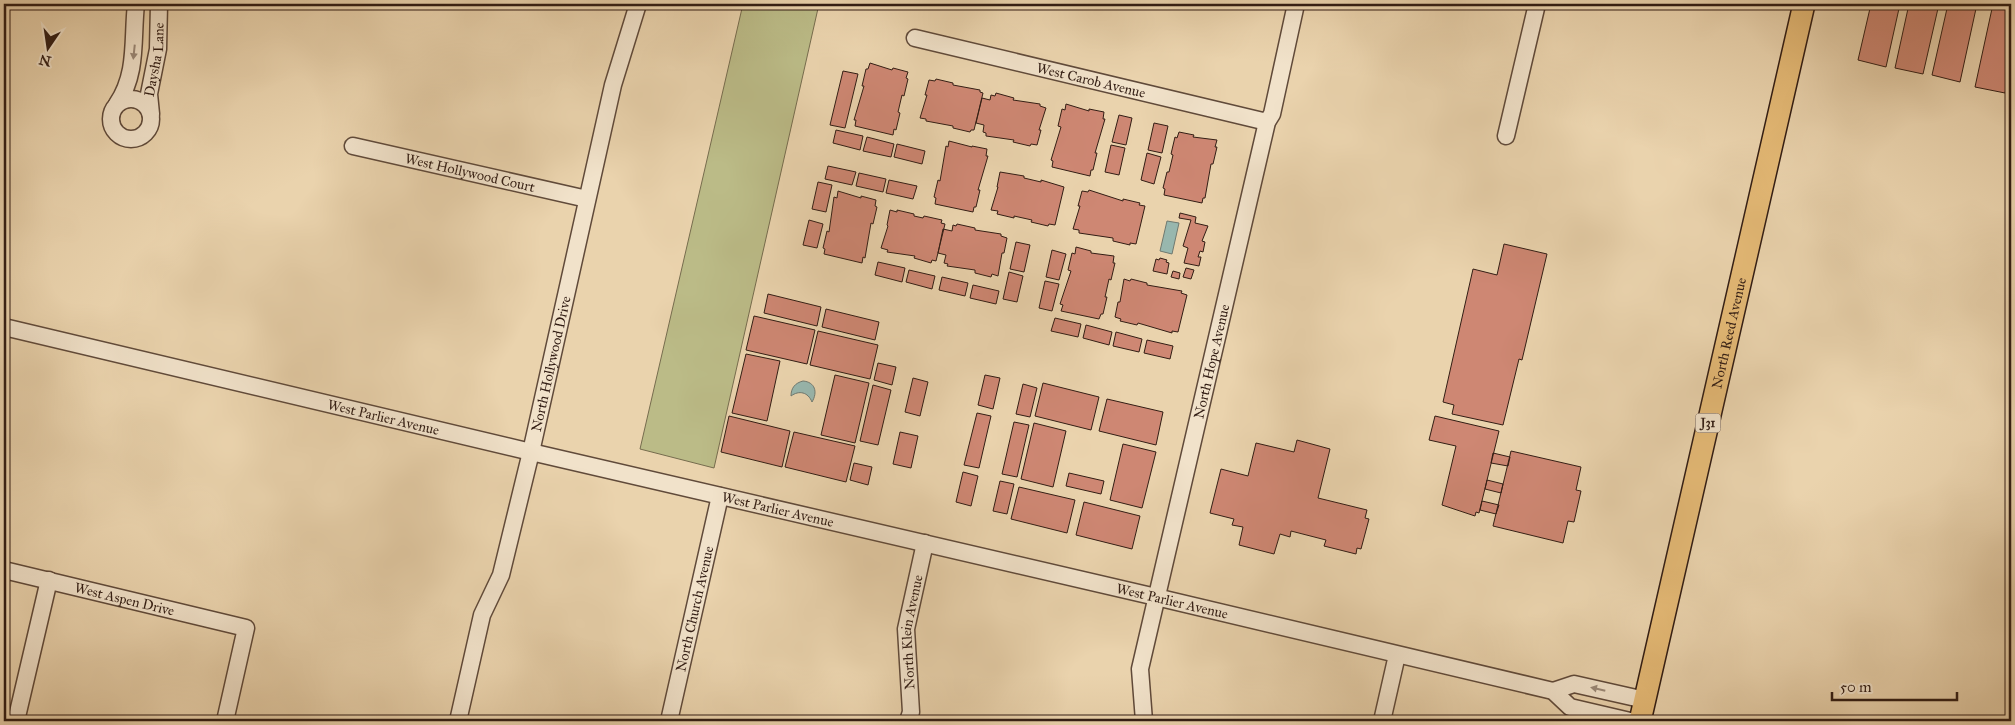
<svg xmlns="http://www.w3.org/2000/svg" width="2015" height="725" font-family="'IM FELL Great Primer',serif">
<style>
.green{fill:#bbbb87;stroke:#766c4e}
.water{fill:#98b7ae;stroke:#6f7970}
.building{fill:#ce8773;stroke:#321d14}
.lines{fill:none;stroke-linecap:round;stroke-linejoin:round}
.minor-casing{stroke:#604a3a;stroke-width:19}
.major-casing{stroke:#321d14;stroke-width:24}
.minor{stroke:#f1e2ca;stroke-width:16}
.major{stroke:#e5ba76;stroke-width:21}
.oneway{fill:#9b8978}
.labels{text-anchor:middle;stroke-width:5;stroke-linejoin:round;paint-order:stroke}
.shield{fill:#f1e2ca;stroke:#6b584b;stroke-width:1}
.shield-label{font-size:12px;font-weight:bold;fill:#321d14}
.street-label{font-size:14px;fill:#321d14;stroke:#f1e2ca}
</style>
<rect width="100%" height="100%" fill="#ead3ad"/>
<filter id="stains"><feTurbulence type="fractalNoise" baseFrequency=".004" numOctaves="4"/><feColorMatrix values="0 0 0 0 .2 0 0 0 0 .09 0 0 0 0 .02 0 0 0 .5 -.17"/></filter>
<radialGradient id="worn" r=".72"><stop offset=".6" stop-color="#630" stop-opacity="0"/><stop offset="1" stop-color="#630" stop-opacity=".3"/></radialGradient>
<path class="green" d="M743,4h76l-105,464 -74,-19z"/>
<path class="water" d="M1167,221l12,2 -7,31 -12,-3z
M803,381c12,1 15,11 9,21 -4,-10 -13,-12 -21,-6 0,-8 4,-13 12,-15z"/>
<path class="building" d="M1871,4h29l-14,63 -28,-7z
M1909,4h30l-16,70 -28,-6z
M1948,4h29l-17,78 -28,-7z
M1993,4h18v60l-6,29 -30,-6z
M870,63l22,7 1,-2 15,4 -2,6 2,1 -4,17 -2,-1 -4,17 2,1 -4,17 -2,-1 -1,6 -38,-9 1,-6h-2l10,-34h-2l4,-17h2z
M843,71l15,3 -13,54 -15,-3z
M936,79l17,4v2l27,5v2l3,1 -9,37h-3l-1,2 -17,-4v-2l-27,-5v-2l-6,-1 7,-23h-2l4,-15 6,1z
M996,93l18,5 -1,2 27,4v2l6,2 -7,22h2l-4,15 -6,-1 -1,2 -17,-4 1,-2 -28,-4v-3l-3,-1 1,-7 -8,-2 6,-25 8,2 1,-5 4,1z
M1066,104l23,7v-2l15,3 -1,7h2l-10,34h2l-4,17h-2l-1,6 -38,-9 1,-6 -2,-1 10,-33 -3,-1 4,-17 3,1z
M1119,115l13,3 -6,27 -14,-3z
M1154,123l14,3 -6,27 -14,-3z
M836,130l27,6 -3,14 -27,-7z
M1179,132l15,3 -1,2 24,3 -2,7h2l-4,17h-2l-6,34h-2l-1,5 -38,-8 1,-6 -2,-1 4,-16h2l4,-17 -2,-1 4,-17 2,1z
M867,137l27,7 -3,13 -28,-6z
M949,141l23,6v-1l15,3 -1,7h2l-10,34h2l-4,17h-2l-1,5 -38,-8 1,-6 -2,-1 4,-17 2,1 6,-35 2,1z
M897,144l28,7 -3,13 -28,-7z
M1111,145l14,3 -6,27 -14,-3z
M1147,153l14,4 -7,27 -13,-4z
M828,166l28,6 -4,13 -27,-6z
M1000,172l24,4v2l17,4v-2l23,7 -9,38 -6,-1 -1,2 -17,-4 1,-2 -18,-4v2l-17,-4 1,-3 -7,-1 7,-23h-1z
M859,173l27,6 -3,13 -27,-6z
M889,180l28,6 -4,13 -27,-6z
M818,182l14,3 -6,27 -14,-3z
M1089,190l34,11v-2l17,4 -1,2 6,1 -9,38 -6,-1v2l-17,-4v-3l-34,-5v-3l-6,-1 7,-23h-2l4,-15 6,1z
M838,191l23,7v-2l15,4 -1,6 2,1 -4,17 -2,-1 -6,35 -2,-1 -1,6 -38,-9 1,-5 -2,-1 4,-17 2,1 5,-35 3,1z
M890,210l7,2v-2l17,4v2l9,2 1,-2 18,4 -1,3 4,1 -9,37 -4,-1 -1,3 -17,-5 1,-2 -28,-4 1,-2 -7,-2 7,-22 -1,-1z
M1180,213l16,4 -1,6 13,3 -6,15 3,1 -2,10 -3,-1 -2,6h3l-2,9 -15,-3 4,-15 -5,-2 8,-26 -12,-2z
M809,220l14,4 -6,24 -14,-3z
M957,224l18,4v2l26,4v2l6,2 -3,15h-2l-4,23 -6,-2 -1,3 -16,-4v-3l-28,-4 1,-2 -4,-1 2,-8 -8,-2 5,-24 9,2 1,-6 3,1z
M1016,242l14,3 -6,27 -14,-3z
M1504,244l43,10 -25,106 -3,-1 -16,66 -51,-11 2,-9 -11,-3 30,-133 24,6z
M1076,247l15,4v2l23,3 -1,7h2l-4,17 -2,-1 -4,18h2l-4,17h-2l-2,5 -38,-8 2,-6 -3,-1 11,-33 -3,-1 4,-17 3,1z
M1052,250l14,4 -7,26 -13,-3z
M1160,258l7,2 -1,2 3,1 -2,11 -14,-3 3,-12 3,1z
M878,262l27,6 -3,14 -27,-7z
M1186,268l8,2 -3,9 -8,-2z
M909,270l26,6 -3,13 -26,-7z
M1173,271l7,2 -1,6 -8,-2z
M1009,272l14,4 -6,26 -14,-3z
M942,277l26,6 -3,13 -26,-6z
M1124,279l6,2 1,-2 16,4v2l35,6 -1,2 6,2 -9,37 -6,-1v2l-34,-10 -1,2 -17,-4 1,-2 -6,-2 3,-15h2z
M1045,281l14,3 -7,27 -13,-3z
M973,285l26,6 -3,13 -26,-6z
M768,294l53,13 -4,19 -53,-13z
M826,309l53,13 -4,18 -53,-13z
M754,316l61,14 -8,34 -61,-14z
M1055,318l26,6 -3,13 -27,-6z
M1086,325l26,7 -3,13 -26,-7z
M818,331l60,14 -8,34 -60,-14z
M1116,332l26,7 -3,13 -26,-6z
M1147,340l26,6 -3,13 -26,-6z
M746,354l34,7 -13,60 -35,-8z
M878,363l18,4 -4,18 -18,-5z
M835,375l34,8 -14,60 -34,-8z
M985,375l15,3 -7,31 -15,-4z
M913,378l15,4 -8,34 -15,-4z
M1043,383l56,14 -8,33 -56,-14z
M1023,384l14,4 -7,29 -14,-3z
M873,385l18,5 -13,55 -18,-4z
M1107,399l56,13 -7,33 -57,-14z
M977,413l14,3 -12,52 -15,-3z
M729,416l61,15 -8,36 -61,-15z
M1435,416l64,15 -20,82 -3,-1 -1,4 -33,-11 14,-59 -27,-6z
M1014,422l15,3 -12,52 -15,-3z
M1034,423l32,8 -13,56 -32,-8z
M794,432l61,14 -9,36 -61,-15z
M900,432l18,4 -7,32 -18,-4z
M1297,440l33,9 -12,49 49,12 -2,8 4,1 -8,30 -4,-1 -1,6 -32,-8 2,-6 -35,-9 -1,6 -10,-3 -6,20 -35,-9 4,-18 -11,-2 2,-6 -24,-6 11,-44 27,7 8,-33 38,9z
M1123,444l33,8 -14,56 -32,-8z
M1511,451l70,16 -5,23 5,1 -7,31 -6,-1 -5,22 -70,-17z
M1493,453l17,4 -2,9 -17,-3z
M854,463l18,4 -4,18 -18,-5z
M963,472l15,4 -7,30 -15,-4z
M1069,473l35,8 -3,13 -35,-8z
M1487,480l16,4 -2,9 -16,-4z
M1000,481l14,3 -7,30 -14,-3z
M1019,487l56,13 -8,33 -56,-14z
M1482,501l17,4 -3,9 -16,-4z
M1084,502l56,14 -8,33 -56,-14z"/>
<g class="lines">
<defs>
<g id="minor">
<path id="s1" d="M915,38l352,84"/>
<circle cx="131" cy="119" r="20"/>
<path d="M117,104c21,-31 15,-65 19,-100"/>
<path id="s2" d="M151,114l-2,-20 9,-45 1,-45"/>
<path d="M1506,136l31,-132"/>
<path id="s3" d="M353,146l234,53"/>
<path id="s4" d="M4,327l527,125 625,145 397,94 17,16 60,14"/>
<path id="s5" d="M4,570l242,58 -21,93"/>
<path d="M1553,691l21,-7 71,16"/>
<path d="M16,721l33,-141"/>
<path id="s6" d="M458,721l24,-106 19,-40 30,-123 82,-367 25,-81"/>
<path id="s7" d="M669,721l51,-225"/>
<path id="s8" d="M908,721l3,-9 -5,-83 19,-86"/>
<path id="s9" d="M1144,721l-4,-52 127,-547 5,-8 24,-110"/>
<path d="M1382,721l15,-66"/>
</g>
<g id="major">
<path id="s10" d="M1640,721l164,-717"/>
</g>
</defs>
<use href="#minor" class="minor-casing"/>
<use href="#major" class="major-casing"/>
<use href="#minor" class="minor"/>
<use href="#major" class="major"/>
</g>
<defs><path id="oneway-solid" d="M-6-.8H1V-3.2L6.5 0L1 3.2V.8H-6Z" transform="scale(1.25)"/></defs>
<g class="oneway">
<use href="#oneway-solid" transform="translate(134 52) rotate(96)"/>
<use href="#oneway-solid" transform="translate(1598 689) rotate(-167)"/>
</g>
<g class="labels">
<rect class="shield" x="1695.5" y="413.5" width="25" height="19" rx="4"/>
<g class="shield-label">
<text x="1708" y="427">J31</text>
</g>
<g class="street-label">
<text dy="5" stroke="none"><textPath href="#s2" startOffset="55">Daysha Lane</textPath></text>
<text dy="5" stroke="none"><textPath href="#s1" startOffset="181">West Carob Avenue</textPath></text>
<text dy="5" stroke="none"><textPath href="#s3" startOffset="120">West Hollywood Court</textPath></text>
<text dy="5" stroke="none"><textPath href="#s10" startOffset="398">North Reed Avenue</textPath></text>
<text dy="5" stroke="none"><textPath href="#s9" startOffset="368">North Hope Avenue</textPath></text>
<text dy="5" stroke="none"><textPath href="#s6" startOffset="370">North Hollywood Drive</textPath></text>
<text dy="5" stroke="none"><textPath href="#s4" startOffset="390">West Parlier Avenue</textPath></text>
<text dy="5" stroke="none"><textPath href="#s4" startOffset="795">West Parlier Avenue</textPath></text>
<text dy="5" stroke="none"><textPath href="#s5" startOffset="124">West Aspen Drive</textPath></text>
<text dy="5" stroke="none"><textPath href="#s4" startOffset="1200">West Parlier Avenue</textPath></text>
<text dy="5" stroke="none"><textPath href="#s7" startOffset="115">North Church Avenue</textPath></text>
<text dy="5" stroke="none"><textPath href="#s8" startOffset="90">North Klein Avenue</textPath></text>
</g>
</g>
<rect width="2015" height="725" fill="none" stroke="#ead3ad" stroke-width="20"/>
<rect x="5" y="5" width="2005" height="715" fill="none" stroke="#321d14" stroke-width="2.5"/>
<rect x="10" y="10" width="1995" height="705" fill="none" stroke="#321d14"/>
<g transform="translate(48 48) rotate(193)" stroke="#f1e2ca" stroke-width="4" paint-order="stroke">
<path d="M0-4L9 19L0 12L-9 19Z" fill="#321d14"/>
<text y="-8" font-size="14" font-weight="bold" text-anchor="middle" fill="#321d14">N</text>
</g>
<path d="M1832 692v8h125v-8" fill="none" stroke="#321d14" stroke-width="2.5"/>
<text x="1840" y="692" font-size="15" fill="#321d14" stroke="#f1e2ca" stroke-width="4" paint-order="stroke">50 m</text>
<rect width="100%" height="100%" filter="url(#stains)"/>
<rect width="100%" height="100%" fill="url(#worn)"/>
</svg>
